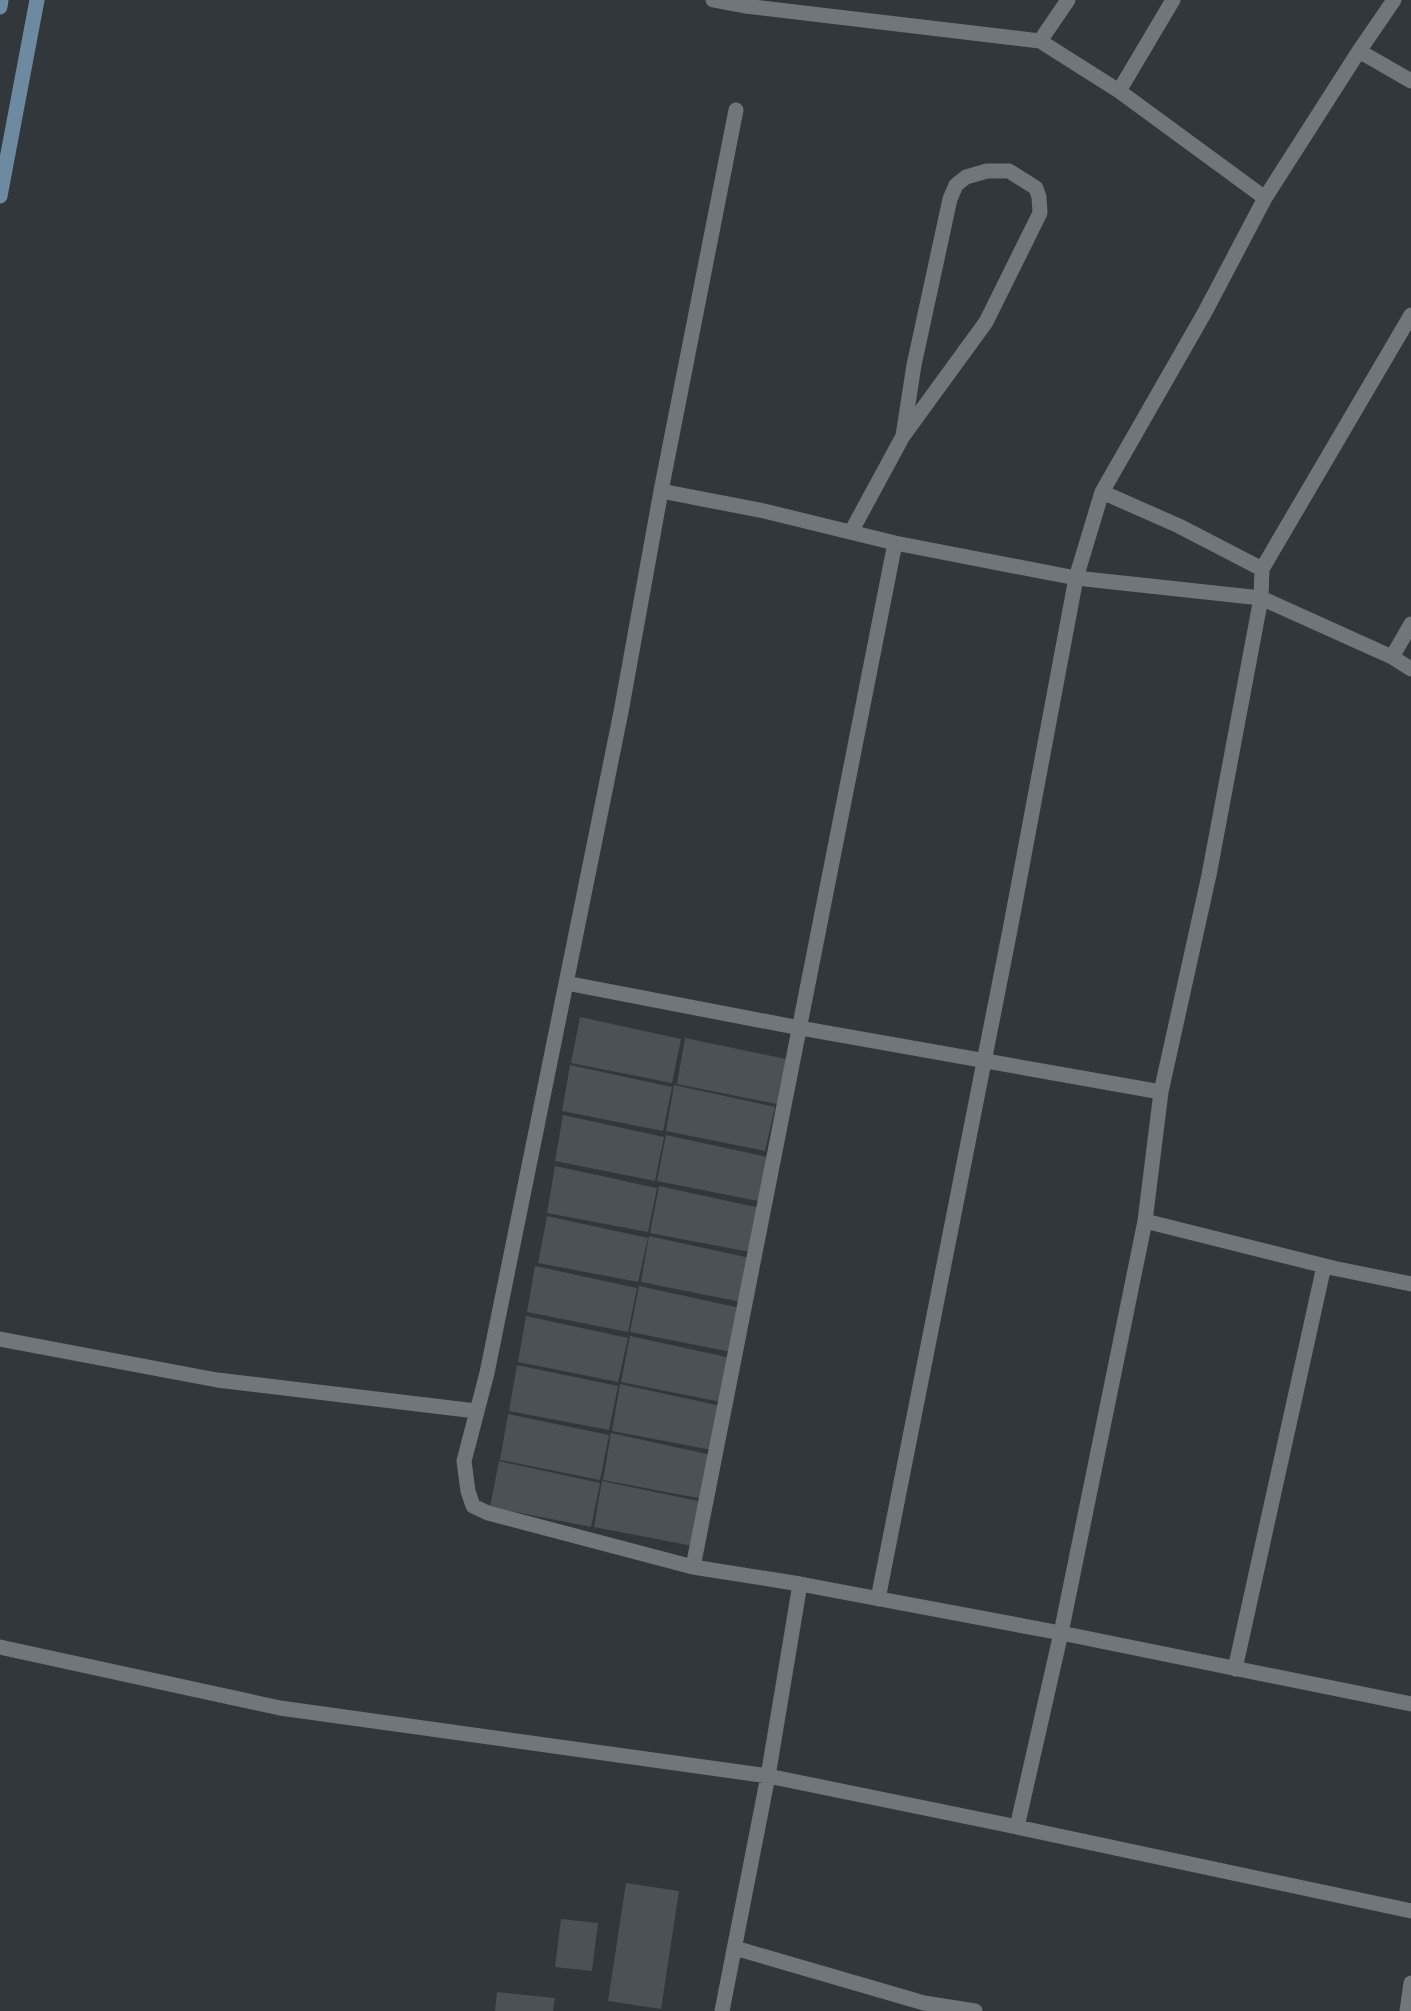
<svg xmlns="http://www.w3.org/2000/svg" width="1411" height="2011" font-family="'Sofia Sans Condensed',sans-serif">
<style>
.building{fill:#4c5155}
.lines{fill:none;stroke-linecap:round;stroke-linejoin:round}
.street{stroke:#70767a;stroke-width:15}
.secondary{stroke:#6d8aa0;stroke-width:15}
</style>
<rect width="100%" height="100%" fill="#32373b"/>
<path class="building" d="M580,1017l101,22 -9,44 -101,-20z
M685,1038l101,21 -9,45 -100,-20z
M570,1065l102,22 -9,44 -101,-20z
M674,1085l101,22 -10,44 -99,-20z
M563,1115l101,22 -9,44 -100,-20z
M666,1135l101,22 -9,44 -101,-20z
M555,1166l102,22 -9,44 -101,-19z
M659,1186l101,22 -10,44 -100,-19z
M547,1216l101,22 -10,44 -100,-19z
M649,1236l101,22 -9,44 -100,-20z
M535,1266l102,22 -9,44 -101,-20z
M639,1286l101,22 -9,44 -101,-20z
M526,1316l102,22 -10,44 -100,-20z
M630,1336l101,22 -10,44 -100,-20z
M517,1365l101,21 -9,44 -100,-19z
M620,1384l101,22 -9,44 -100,-19z
M508,1414l101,21 -9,45 -100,-20z
M611,1433l101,22 -9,44 -100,-19z
M499,1461l101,22 -9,44 -101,-20z
M602,1481l101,21 -10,44 -99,-19z
M626,1883l53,8 -18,118 -53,-8z
M561,1919l37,4 -6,48 -37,-4z
M497,1992l58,6 -2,13h-58z"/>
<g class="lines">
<path class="street" d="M713,0l32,6 295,35 79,50 146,107 -60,114 -103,180 -26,86 -66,352 -132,669
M1040,41l28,-41
M1359,51l52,30
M1119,91l54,-91
M736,110l-75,381 -40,221 -134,661 -23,88 4,30 5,15 15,7 205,54 107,17 261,49 350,71
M1265,198l94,-147 35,-51
M661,491l103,20 131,32 181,35 185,20 131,59 19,12
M1102,492l77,34 83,43
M851,532l52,-96 83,-114 54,-109 -1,-16 -3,-9 -27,-17h-22l-21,6 -10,8 -6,14 -36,166 -11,71
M1392,657l19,-33
M566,983l234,45 361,64 -16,129 -84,412 -44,194
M1161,1092l48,-217 52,-277 1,-29 149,-254
M1145,1221l188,47 78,16
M0,1339l217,41 259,31
M693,1567l202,-1024
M0,1647l280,61 488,68 249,51 394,84
M1235,1669l89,-403
M735,1948l189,55 51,8
M722,2011l46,-235 32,-192
M1407,2011l4,-28"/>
<path class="secondary" d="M0,7l1,-7
M0,196l37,-196"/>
</g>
</svg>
